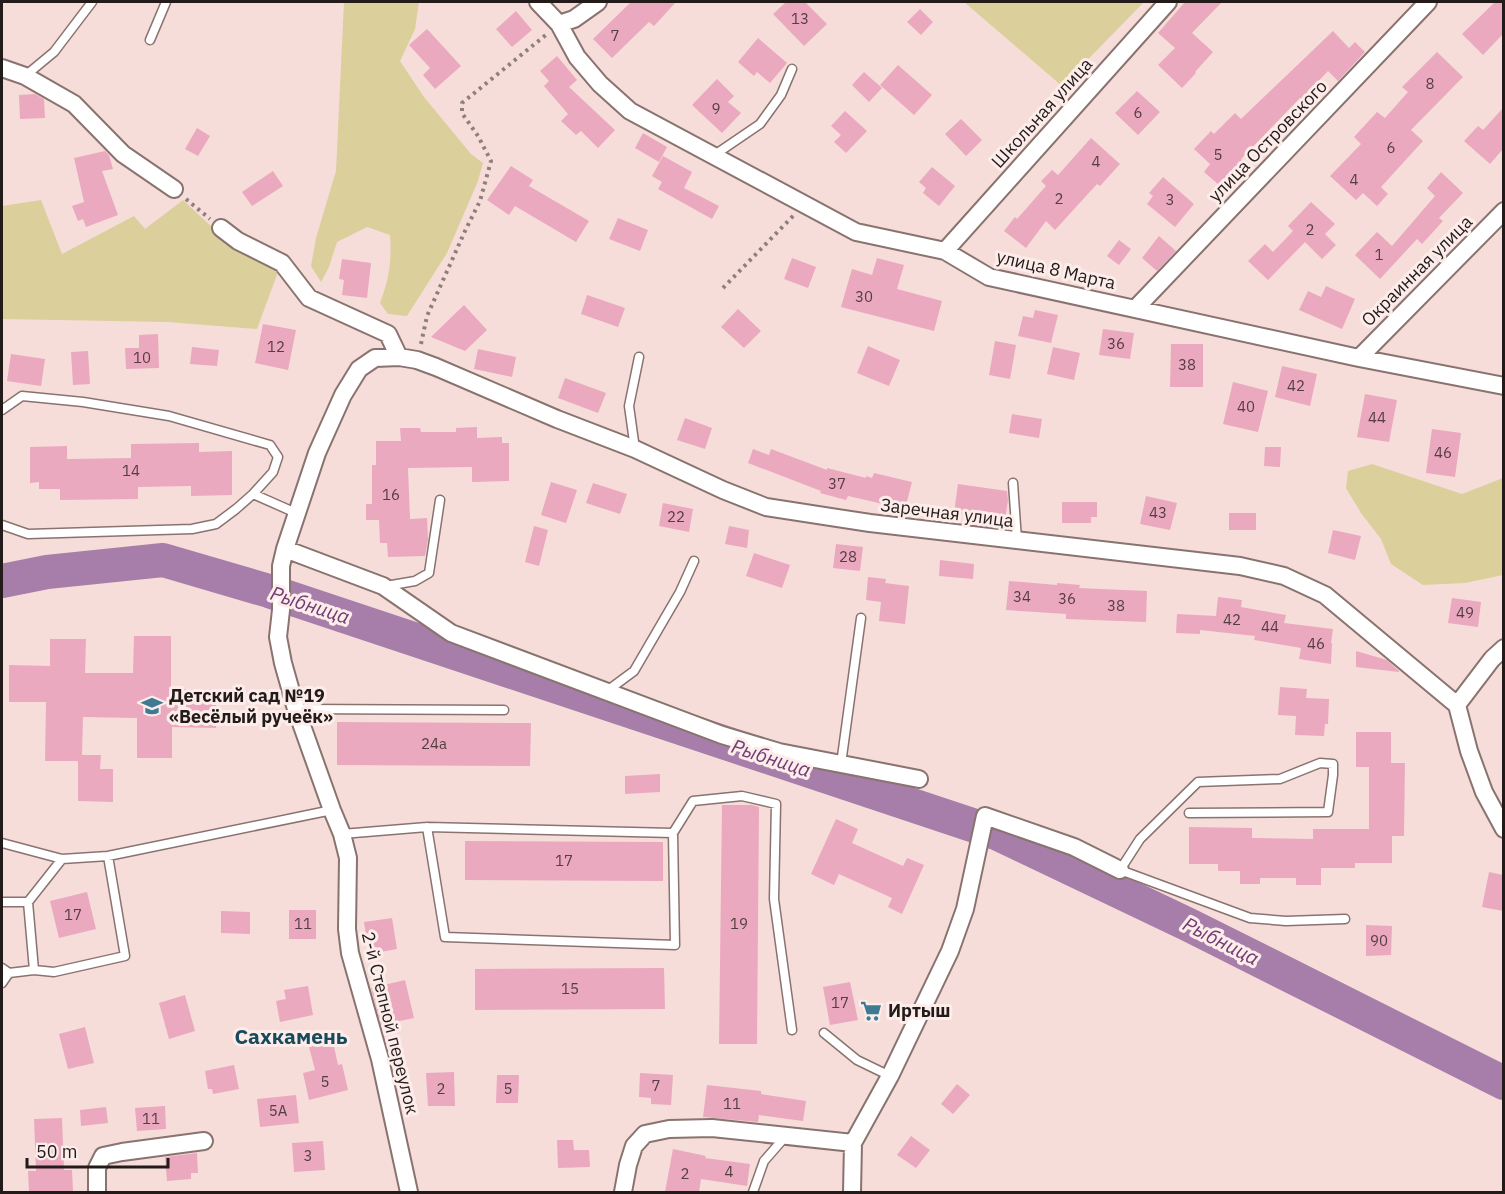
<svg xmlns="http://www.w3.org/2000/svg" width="1505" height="1194" font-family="'IBM Plex Sans',sans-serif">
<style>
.green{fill:#dbcf9c}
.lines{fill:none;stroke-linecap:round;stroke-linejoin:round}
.river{stroke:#a77da9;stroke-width:34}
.building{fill:#eaa9bf}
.service-casing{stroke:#89736f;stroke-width:11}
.minor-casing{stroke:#89736f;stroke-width:20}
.path{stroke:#8f7f7c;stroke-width:4;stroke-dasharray:3 4.5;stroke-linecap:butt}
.service{stroke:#fff;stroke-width:8}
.minor{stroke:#fff;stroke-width:16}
.labels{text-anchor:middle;stroke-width:6;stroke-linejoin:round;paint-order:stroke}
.number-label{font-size:15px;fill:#553e42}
.street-label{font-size:18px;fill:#231b19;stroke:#fcedea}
.poi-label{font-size:18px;font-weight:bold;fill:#231b19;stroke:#fcedea;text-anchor:start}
.water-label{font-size:20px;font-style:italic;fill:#713b75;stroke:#fcedea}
.quarter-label{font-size:21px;font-weight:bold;fill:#194a5c;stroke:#fcedea}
</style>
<rect width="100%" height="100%" fill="#f6ddd9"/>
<path class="green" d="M344,2h75l-4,27 -15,32 24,36 47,57 12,9 -5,18 -31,72 -40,63 -19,-2 -8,-11c9,-24 12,-42 10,-68l-23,-8 -30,15 -8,25 -8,15 -10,-16 5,-28 20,-67z
M964,2h180l-82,84z
M41,200l21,54 72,-38 11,13 38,-29 49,46 47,23 -22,60 -89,-7 -166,-3v-113z
M1372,464l90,30 41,-16v97l-38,8 -42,2 -32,-21 -10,-25 -20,-26 -15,-25 2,-17z"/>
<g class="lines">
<path class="river" d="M2,581l45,-9 116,-12 106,31 727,242 193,92 315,158"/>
</g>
<path class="building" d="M631,2h45l-22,24 -5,-4 -37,36 -19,-19z
M786,2h19l22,22 -23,22 -31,-32z
M1185,2h37l-30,31 21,19 -18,20 1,1 -14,15 -24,-23 17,-17 -17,-15z
M1495,2h8v32l-20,21 -21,-21z
M920,9l13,13 -12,13 -14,-13z
M516,11l16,19 -20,17 -16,-18z
M427,29l34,37 -26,23 -12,-14 7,-7 -21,-23z
M1333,31l16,17 6,-6 10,10 -27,29 -10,-10 -27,28 -1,-1 -59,61 1,1 -23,25 -15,-13 6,-8 -16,-15 17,-18 3,3 21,-21 6,6z
M758,38l29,25 -17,20 -13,-11 -3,4 -16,-14z
M1437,52l26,25 -52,53 12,11 -42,46 7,7 -11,12 -14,-13 -7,7 -26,-24 31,-32 -7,-7 23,-25 8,6 23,-26 -6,-5z
M557,56l20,24 -8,7 46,43 -17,18 -17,-17 -5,4 -15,-14 7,-7 -24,-28 5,-5 -9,-10z
M898,65l34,30 -18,20 -34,-30z
M864,72l18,16 -13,14 -17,-17z
M717,79l17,17 -6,6 13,11 -19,20 -30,-28z
M1137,91l23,21 -22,23 -23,-22z
M35,94l9,5 1,19 -25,1 -1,-24z
M1503,108v41l-13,15 -26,-23 14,-15 5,4z
M845,111l22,20 -21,22 -12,-11 7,-7 -10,-9z
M961,119l21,21 -16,16 -21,-22z
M197,128l13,8 -12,20 -13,-7z
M643,133l24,14 -8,15 -24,-14z
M1091,138l29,26 -20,22 -3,-2 -42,46 -9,-9 -20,27 -22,-17 11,-14 2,2 29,-33 -5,-5 11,-11 6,5z
M105,151l4,4 4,14 -11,2 16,44 -32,12 -3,-8 -5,2 -6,-15 12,-4 -10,-44z
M663,156l29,16 -8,16 35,18 -7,13 -54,-30 4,-7 -10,-6z
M511,166l22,14 -4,6 60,35 -13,21 -61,-36 -6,9 -22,-15z
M932,167l23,19 -16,20 -16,-13 3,-5 -7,-6z
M273,171l10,15 -31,20 -10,-14z
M1441,172l22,21 -24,25 4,3 -21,23 -5,-5 -37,40 -25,-24 22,-23 15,14 43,-50 -8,-8z
M1163,177l31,27 -19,23 -28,-23 6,-8 -4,-3z
M1311,202l24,22 -10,10 11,11 -14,14 -17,-17 -37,38 -20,-19 17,-17 8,8 20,-21 -5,-5z
M618,218l30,12 -8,21 -31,-12z
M1159,236l17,15 -19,20 -15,-13z
M1119,240l12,9 -12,16 -12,-9z
M792,258l24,9 -8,21 -24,-9z
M877,258l27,7 -7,24 45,12 -8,30 -93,-24 11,-38 20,6z
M342,259l29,4 -4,35 -25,-3 2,-15 -5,-1z
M1326,286l29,13 -13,30 -43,-19 9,-19 13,6z
M587,295l38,13 -7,19 -37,-13z
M464,305l23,25 -22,21 -34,-14z
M738,309l23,22 -17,17 -23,-21z
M1035,310l23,5 -7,28 -33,-7 5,-20 10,2z
M263,324l33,6 -8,40 -33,-7z
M1103,329l31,4 -4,26 -31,-4z
M158,334l1,34 -33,1 -1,-21h14v-13z
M995,341l21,4 -6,34 -21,-4z
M1171,344h32v43h-33z
M868,346l32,14 -11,26 -32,-13z
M192,347l27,3 -2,16 -27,-2z
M1053,347l27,6 -6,27 -27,-6z
M478,349l38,8 -4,20 -38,-8z
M88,351l2,33 -17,1 -2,-33z
M11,354l34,5 -4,27 -34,-5z
M1282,366l35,8 -7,32 -35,-9z
M565,378l41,15 -8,20 -40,-15z
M1233,382l35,9 -10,41 -35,-8z
M1365,394l32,6 -8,42 -32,-5z
M1012,414l30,5 -3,19 -30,-5z
M685,418l27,10 -7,21 -28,-9z
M477,427v11l25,-1v6h7v38l-37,1v-15l-64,1 2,51 17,-1 1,22 -3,16 -37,1 -1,-14h-7l-1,-23h-13v-16h6v-39h4v-24h25l-1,-13h20l1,4h35v-4z
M1432,429l29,4 -6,44 -29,-4z
M199,443v9l33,-1v44l-41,1v-10l-53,1v12l-78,1v-11h-21v-7l-9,1v-36l37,-1v13l64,-1v-14z
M1265,447h16l-1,20 -16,-1z
M753,449l16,6 2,-6 56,21v-2l39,10v-2l6,2 2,-5 38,9 -7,27 -57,-13 -2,4 -26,-7 1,-2 -73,-28z
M551,482l26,8 -11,33 -25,-8z
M593,483l34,11 -7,20 -34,-11z
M958,484l49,7 1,9 -3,20 -51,-7z
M1146,496l31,7 -7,27 -30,-6z
M1062,502h35v15h-6v6h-29z
M663,503l30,6 -4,23 -30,-6z
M1229,513h27v17h-27z
M534,526l14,4 -9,36 -14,-4z
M729,526l20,4 -2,18 -22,-4z
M1333,530l28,6 -6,24 -27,-7z
M836,544l27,3 -3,24 -27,-3z
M754,553l36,12 -8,23 -36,-12z
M940,560l34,4 -1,15 -34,-3z
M868,577l18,2 -1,4 24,3 -4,38 -26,-3 2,-19 -15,-2z
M1009,581l48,4v-2l23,2 -1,3 68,3 -1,31 -80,-3v-5l-60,-4z
M1218,597l24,3 -1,7 45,8 -2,8 49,6 -2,14h1l-1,21 -32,-5 2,-11 -47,-8 1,-4 -55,-6v4l-24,-1 1,-19 39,2z
M1452,598l29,4 -3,25 -30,-4z
M134,636h37v53h45v39l-44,-1v31h-35v-40l-54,-1 -1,38h19l-1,14h13v33l-35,-1v-40h-33l1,-59h-37v-37l41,1v-27h36l-1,34h48z
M1356,651l31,9 12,11v1l-43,-5z
M1280,687l27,2 -1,9 23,1 -1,25h-3l-1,12 -29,-1 1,-19 -18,-1z
M337,722l194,1 -1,43 -193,-1z
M1356,732h35v31h14l-1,73h-12v27h-37v5h-34v17h-25v-7h-36v6h-20v-13h-22v-7h-29v-37l63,1v10l61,1v-10h56v-62h-13z
M660,774v18l-35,2v-18z
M722,805h30l7,2 -2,237h-38z
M836,819l22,10 -6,14 51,23 4,-8 17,7 -22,49 -14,-7 4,-9 -53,-24 -5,11 -23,-11z
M465,841l198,1v39l-198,-1z
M1489,872l14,3v36l-21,-4z
M87,892l9,37 -37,9 -9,-37z
M289,910h27v29h-27z
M221,911l29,1v22l-29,-1z
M392,918l5,31 -28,5 -5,-32z
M1366,925l26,1 -1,29 -25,1z
M664,968l1,41 -190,1v-41z
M405,980l9,38 -33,7 -10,-37z
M850,982l8,38 -28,5 -7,-38z
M308,986l5,29 -33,7 -4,-21 10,-2 -2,-9z
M185,995l10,36 -26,8 -10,-36z
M85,1027l9,36 -26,6 -9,-35z
M332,1037l6,28 4,-1 6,26 -39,10 -6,-27 12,-3 -7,-27z
M234,1065l5,24 -26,5 -1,-5h-4l-3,-18z
M454,1072l1,34h-27l-2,-33z
M640,1073l33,2 -2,30 -20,-1v-6l-12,-1z
M497,1075h22l-1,28h-22z
M957,1084l13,11 -17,19 -12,-10z
M707,1085l54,6v3l45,7 -3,20 -44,-6 -1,7 -55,-5z
M296,1095l3,28 -39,4 -3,-28z
M165,1106l1,23 -29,2 -2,-23z
M106,1107l2,16 -27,3 -1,-16z
M62,1118l2,52h8l1,22h-44l-1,-21h8l-2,-52z
M911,1136l19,14 -14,18 -19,-13z
M557,1140h16l1,10h15l1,17 -32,1z
M323,1141l2,29 -31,2 -2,-29z
M673,1149l33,7 -1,2 45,6 -3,22 -46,-7 -2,13h-34z
M197,1153l1,20h-7v6l-24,2 -2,-24z"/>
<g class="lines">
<defs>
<path id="service" d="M150,40l16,-38
M25,76l29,-24 38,-50
M713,156l47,-32 21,-29 11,-26
M2,410l20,-14 61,6 86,14 101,29 8,12 -5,15 -20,22 43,19
M635,449l-6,-43 10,-49
M1013,483l4,57
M2,525l26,9 164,-5 24,-5 20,-15 17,-15
M386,586l29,-5 14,-8 11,-73
M607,691l27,-20 46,-79 14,-31
M296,709l208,1
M841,764l20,-146
M1189,813l139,-1 5,-37v-11l-13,-1 -40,16 -82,3 -58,57 -20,31 130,48 36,3 59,-2
M673,833l20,-32 49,-5 34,8 -2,95 18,131
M342,834l85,-7 246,6 2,112 -230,-8 -18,-110
M2,843l60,16 46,-3 224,-46
M2,902h26l34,-43
M2,968l7,5 25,-3 -6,-68
M34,970l20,2 71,-16 -17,-100
M2,983l7,-10
M824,1033l33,27 33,16
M753,1192l11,-31 21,-24"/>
<path id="minor" d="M538,2l21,22 18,33 23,27 30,27 226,121 89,19 44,26 370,81 145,28
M559,24l15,-5 24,-17
M2,68l23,8 49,28 49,50 51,35
M221,228l17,13 44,22 27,35 79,36 11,23
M945,251l223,-249
M1136,308l292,-306
M1359,358l145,-147
M285,549l98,37 68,47 271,102 57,17 140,27
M1457,705l35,-46 12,-11
M97,1192v-24l6,-12 19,-4 82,-11
M409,1192l-29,-133 -30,-106 -3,-24 1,-71 -6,-24 -10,-24 -36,-101 -13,-46 -5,-26 3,-27v-44l4,-17 32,-96 26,-58 16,-26 16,-11 24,-1 18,3 19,7 121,52 78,30 88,41 43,17 104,16 370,43 44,10 41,19 132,110 12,46 15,41 20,37
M623,1192l5,-27 6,-19 11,-12 24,-5 43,-1 141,15
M852,1192l1,-49 37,-67 60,-125 15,-42 20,-93 89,31 46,23"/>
</defs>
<use href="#service" class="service-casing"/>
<use href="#minor" class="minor-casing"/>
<path class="path" d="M186,199l24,20
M723,288l71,-73
M421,344l6,-28 38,-85 15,-30 11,-40 -13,-25 -16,-23v-10l85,-69"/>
<use href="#service" class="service"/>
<use href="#minor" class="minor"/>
</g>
<defs>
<symbol id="school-bare" viewBox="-9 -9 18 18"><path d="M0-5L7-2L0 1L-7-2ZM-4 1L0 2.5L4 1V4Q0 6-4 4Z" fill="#3e7a91" stroke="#fcedea" stroke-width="2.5" paint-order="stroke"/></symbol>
<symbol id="supermarket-bare" viewBox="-9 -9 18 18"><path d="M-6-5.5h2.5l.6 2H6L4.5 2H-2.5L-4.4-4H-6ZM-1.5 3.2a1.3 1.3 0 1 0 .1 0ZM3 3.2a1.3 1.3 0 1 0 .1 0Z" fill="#3e7a91" stroke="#fcedea" stroke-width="2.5" paint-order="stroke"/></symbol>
</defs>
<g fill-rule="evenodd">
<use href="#school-bare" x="137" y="691" width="30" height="30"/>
<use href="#supermarket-bare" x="856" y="996" width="30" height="30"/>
</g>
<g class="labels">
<g class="number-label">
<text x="800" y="24">13</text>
<text x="615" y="41">7</text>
<text x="1430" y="89">8</text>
<text x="716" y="114">9</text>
<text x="1138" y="118">6</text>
<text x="1391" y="153">6</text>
<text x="1218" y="160">5</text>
<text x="1096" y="167">4</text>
<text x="1354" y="185">4</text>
<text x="1059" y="204">2</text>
<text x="1170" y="205">3</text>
<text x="1310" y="235">2</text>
<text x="1379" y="260">1</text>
<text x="864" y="302">30</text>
<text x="1116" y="349">36</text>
<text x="276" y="352">12</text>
<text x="142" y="363">10</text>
<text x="1187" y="370">38</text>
<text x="1296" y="391">42</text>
<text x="1246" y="412">40</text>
<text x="1377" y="423">44</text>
<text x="1443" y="458">46</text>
<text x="131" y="476">14</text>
<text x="837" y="489">37</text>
<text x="391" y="500">16</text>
<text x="1158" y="518">43</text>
<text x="676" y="522">22</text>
<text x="848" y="562">28</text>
<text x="1022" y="602">34</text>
<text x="1067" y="604">36</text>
<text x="1116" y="611">38</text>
<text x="1465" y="618">49</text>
<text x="1232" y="625">42</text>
<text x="1270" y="632">44</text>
<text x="1316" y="649">46</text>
<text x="434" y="749">24а</text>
<text x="564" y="866">17</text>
<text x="73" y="920">17</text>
<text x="303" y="929">11</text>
<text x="739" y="929">19</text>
<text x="1379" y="946">90</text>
<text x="570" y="994">15</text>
<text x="840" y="1008">17</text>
<text x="325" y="1087">5</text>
<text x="656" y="1091">7</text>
<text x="441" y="1094">2</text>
<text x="508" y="1094">5</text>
<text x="732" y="1109">11</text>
<text x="278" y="1116">5А</text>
<text x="151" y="1124">11</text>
<text x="308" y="1161">3</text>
<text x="729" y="1177">4</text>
<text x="685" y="1179">2</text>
</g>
<g class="street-label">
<text transform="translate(1042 113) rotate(-48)" y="6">Школьная улица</text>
<text transform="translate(1268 141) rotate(-46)" y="6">улица Островского</text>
<text transform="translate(1056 270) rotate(13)" y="6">улица 8 Марта</text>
<text transform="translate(1417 271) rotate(-45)" y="6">Окраинная улица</text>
<text transform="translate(947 513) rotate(7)" y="6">Заречная улица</text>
<text transform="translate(390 1023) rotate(76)" y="6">2-й Степной переулок</text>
</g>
<g class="poi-label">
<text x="169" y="702">Детский сад №19<tspan x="169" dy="21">«Весёлый ручеёк»</tspan></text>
<text x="888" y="1017">Иртыш</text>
</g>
<g class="water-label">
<text transform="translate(310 605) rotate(18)" y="7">Рыбница</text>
<text transform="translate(771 758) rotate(18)" y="7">Рыбница</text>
<text transform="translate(1221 941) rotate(27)" y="7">Рыбница</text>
</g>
<g class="quarter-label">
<text x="291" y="1044">Сахкамень</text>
</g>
</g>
<rect width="1505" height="1194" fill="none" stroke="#231b19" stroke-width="6"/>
<path d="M27 1158v9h141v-9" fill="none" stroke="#231b19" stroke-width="3"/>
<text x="36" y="1158" font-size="18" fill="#231b19" stroke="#fcedea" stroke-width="4.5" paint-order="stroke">50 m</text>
</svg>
